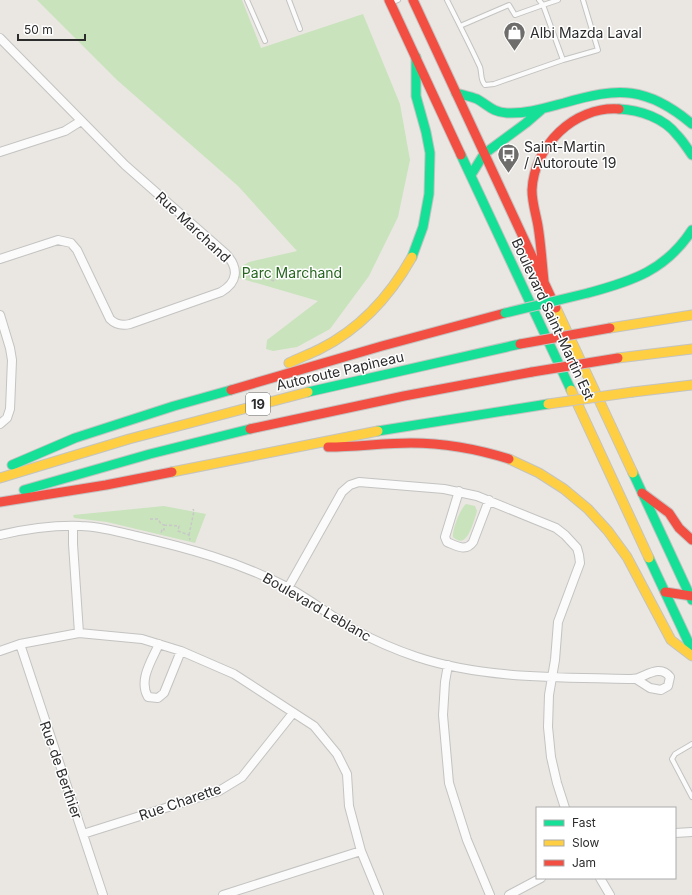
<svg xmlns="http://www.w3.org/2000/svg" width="692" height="895" font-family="Inter,sans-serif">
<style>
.green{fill:#c9e3bd}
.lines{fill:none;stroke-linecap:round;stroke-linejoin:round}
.lane-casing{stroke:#c3c3c2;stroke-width:6}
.street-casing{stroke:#c3c3c2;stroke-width:10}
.fast-casing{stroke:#c3c3c2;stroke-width:11}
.slow-casing{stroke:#c3c3c2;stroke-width:11}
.jam-casing{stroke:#c3c3c2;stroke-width:11}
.path{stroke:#c8c8c7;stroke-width:1.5;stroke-dasharray:3 2;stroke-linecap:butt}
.lane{stroke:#fcfbfb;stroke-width:4}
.street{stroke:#fcfbfb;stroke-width:8}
.fast{stroke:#16e098;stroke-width:9}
.slow{stroke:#ffcf43;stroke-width:9}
.jam{stroke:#f24e42;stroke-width:9}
.fast-bridge-casing{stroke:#c6c4c2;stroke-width:11;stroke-linecap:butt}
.slow-bridge-casing{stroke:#c6c4c2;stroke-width:11;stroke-linecap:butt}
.jam-bridge-casing{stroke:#c6c4c2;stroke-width:11;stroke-linecap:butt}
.fast-bridge{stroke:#16e098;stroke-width:9}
.slow-bridge{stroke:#ffcf43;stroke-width:9}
.jam-bridge{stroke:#f24e42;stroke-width:9}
.labels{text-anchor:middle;stroke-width:3;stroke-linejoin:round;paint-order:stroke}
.shield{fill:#fff;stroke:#6b6b6b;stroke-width:1}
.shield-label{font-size:13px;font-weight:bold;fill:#2c2c2c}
.poi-label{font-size:14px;fill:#2c2c2c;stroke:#fff;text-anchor:start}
.street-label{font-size:14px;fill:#2c2c2c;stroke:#fff}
.park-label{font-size:14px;fill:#26661f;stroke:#fff}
</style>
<rect width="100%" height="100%" fill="#eae7e2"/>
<path class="green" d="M37,0h205l19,48 102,-34 37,90 10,56 -12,57 -29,59 -39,53 -33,18 -24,4 -7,-2 1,-9 51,-39 -79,-23 1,-11 9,-5 48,-11 -59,-65 -121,-106z
M466,504l9,2 2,5 -1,4c-4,10 -9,35 -23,22 -1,-7 7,-28 13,-33z
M164,506l42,8 -11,29 -88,-21 -33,-4 -1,-3z"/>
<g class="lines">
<defs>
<path id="lane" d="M247,0l18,41
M289,0l11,29
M447,0c11,22 23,45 33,67 2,6 0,13 5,18l9,-1 69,-24 -20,-55 -28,10 -6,-10 -49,21
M539,0l4,5 15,-5
M391,3l7,-3
M563,60l35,-10 -15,-50
M692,744l-17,10 -3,5 20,38"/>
<path id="street" d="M0,38l125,127 101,89c13,14 12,28 -5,38l-91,32c-8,2 -14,1 -20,-5l-33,-69 -6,-7 -13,-3 -58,19
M0,152l65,-21 16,-10
M0,315l10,33 2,12 -2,49 -3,9 -7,6
M459,491l-14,46 2,5c10,4 19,10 26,0l16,-42
M73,526v18l6,89
M0,535c26,-6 54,-10 81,-9 18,0 37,6 55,10 52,12 103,26 151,51 24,13 45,30 68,43 20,11 41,20 62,27 67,22 141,20 211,22 3,0 7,0 10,-1 11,-4 23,-13 32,-1l-2,9 -7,4 -11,-2 -14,-9
M288,588l54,-96 8,-7 9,-3 85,7 33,7 79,32 9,7 12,13 2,7 1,8 -22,59 -3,38 -6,35 -1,32 3,30 6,26 8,25
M20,644l83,251
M159,644c-7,16 -21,36 -11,53l10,1 6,-5 17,-42
M0,651l20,-7 59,-11 63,6 39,12 53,23 80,52 23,28 10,20 2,32 12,45 18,44
M448,665l-3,17 -2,33 6,68 18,57 23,55
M675,833l17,-1
M83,834l136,-43 23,-14 51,-64
M600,878l10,17
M223,895l138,-44
M509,895l32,-17"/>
<path id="fast" d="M456,93c7,2 14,3 21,6 11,6 15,13 30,14 19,1 38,-5 57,-10 54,-16 83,-17 128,21
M619,109c21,1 45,9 58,26 6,6 10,13 15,20
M461,155l110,235
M471,175l13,-21 42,-31 15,-13
M412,257l11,-30 6,-33 1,-41 -4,-21 -10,-36v-39
M588,293c45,-12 78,-23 104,-63
M308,392l212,-48
M378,431l170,-27
M12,465l63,-27 99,-32 57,-16
M633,473l59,127
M24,490l126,-36 100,-25
M649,558l43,92"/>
<path id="slow" d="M556,308l77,165
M610,328l82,-13
M618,358l74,-9
M289,363c10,-5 21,-9 31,-14 40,-20 70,-53 92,-92
M571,390l78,168
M633,392l59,-7
M509,459l30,14 25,16 24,20 20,22 19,26 44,83 21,16
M172,472l206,-41
M0,478l129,-39 179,-47"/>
<path id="jam" d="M389,0l72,155
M413,0l143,308
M544,281c-2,-18 -3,-37 -6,-55 -2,-12 -6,-23 -6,-36 2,-44 42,-84 87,-81
M231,390l151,-44 123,-33
M250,429l154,-33 128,-24
M328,447c28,0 56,-4 83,-4 34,0 66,6 98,16
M642,493l27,20 10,15 13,12
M0,502l106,-17 66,-13
M665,592l27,4"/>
</defs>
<use href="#lane" class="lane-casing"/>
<use href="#street" class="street-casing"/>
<use href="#fast" class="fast-casing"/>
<use href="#slow" class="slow-casing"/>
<use href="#jam" class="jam-casing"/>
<path class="path" d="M243,271c11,-2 21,8 32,10l8,-13 12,3
M243,274l17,5 6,-1
M279,274l5,3
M150,519h8l3,5 3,1v5l-2,-1 -1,5
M164,525l15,1 -1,5 11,4 1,5
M189,535l5,-24 -1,-2"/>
<use href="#lane" class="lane"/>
<use href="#street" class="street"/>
<use href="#fast" class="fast"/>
<use href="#slow" class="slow"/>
<use href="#jam" class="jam"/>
<defs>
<path id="fast-bridge" d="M505,313l83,-20"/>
<path id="slow-bridge" d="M548,404l85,-12"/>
<path id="jam-bridge" d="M520,344l90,-16
M532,372l86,-14"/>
</defs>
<use href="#fast-bridge" class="fast-bridge-casing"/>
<use href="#slow-bridge" class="slow-bridge-casing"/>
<use href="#jam-bridge" class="jam-bridge-casing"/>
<use href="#fast-bridge" class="fast-bridge"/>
<use href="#slow-bridge" class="slow-bridge"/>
<use href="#jam-bridge" class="jam-bridge"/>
</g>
<defs>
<symbol id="shop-pin" viewBox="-11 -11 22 30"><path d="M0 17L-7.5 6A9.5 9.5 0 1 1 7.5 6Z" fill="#6e6d6c" stroke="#fff"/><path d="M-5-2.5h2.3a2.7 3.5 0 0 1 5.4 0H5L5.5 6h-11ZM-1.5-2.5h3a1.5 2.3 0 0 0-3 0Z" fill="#fff"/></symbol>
<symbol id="bus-pin" viewBox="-11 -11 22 30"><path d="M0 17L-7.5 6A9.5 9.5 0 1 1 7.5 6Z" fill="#6e6d6c" stroke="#fff"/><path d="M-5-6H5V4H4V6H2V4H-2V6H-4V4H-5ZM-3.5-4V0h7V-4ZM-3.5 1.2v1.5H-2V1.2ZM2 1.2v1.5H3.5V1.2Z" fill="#fff"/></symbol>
</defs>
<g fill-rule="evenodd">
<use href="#shop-pin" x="502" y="20" width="25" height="34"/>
<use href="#bus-pin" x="496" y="142" width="25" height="34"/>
</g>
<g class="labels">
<rect class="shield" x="246" y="393" width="24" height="22" rx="3"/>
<g class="shield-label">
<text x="258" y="409">19</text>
</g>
<g class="poi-label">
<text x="530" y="38">Albi Mazda Laval</text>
<text x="524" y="152">Saint-Martin<tspan x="524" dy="16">/ Autoroute 19</tspan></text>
</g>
<g class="street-label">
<text transform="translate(193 227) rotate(43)" y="5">Rue Marchand</text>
<text transform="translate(553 319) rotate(65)" y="5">Boulevard Saint-Martin Est</text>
<text transform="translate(340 371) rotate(-13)" y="5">Autoroute Papineau</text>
<text transform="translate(317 607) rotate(30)" y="5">Boulevard Leblanc</text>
<text transform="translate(61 770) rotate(71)" y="5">Rue de Berthier</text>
<text transform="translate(180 802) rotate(-19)" y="5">Rue Charette</text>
</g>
<g class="park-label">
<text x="292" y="278">Parc Marchand</text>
</g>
</g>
<rect x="536" y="807" width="140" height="72" fill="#ffffff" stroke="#ababab"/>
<rect x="544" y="820" width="20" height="6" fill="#16e098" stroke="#ababab"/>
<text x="572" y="827" font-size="12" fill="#2c2c2c">Fast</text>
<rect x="544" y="840" width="20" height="6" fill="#ffcf43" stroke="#ababab"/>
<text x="572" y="847" font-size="12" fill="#2c2c2c">Slow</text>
<rect x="544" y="860" width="20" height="6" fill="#f24e42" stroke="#ababab"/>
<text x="572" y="867" font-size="12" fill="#2c2c2c">Jam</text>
<path d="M18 34v6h67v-6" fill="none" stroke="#2c2c2c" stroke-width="2"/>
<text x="24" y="34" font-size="12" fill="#2c2c2c" stroke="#ffffff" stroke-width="3" paint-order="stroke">50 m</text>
</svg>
